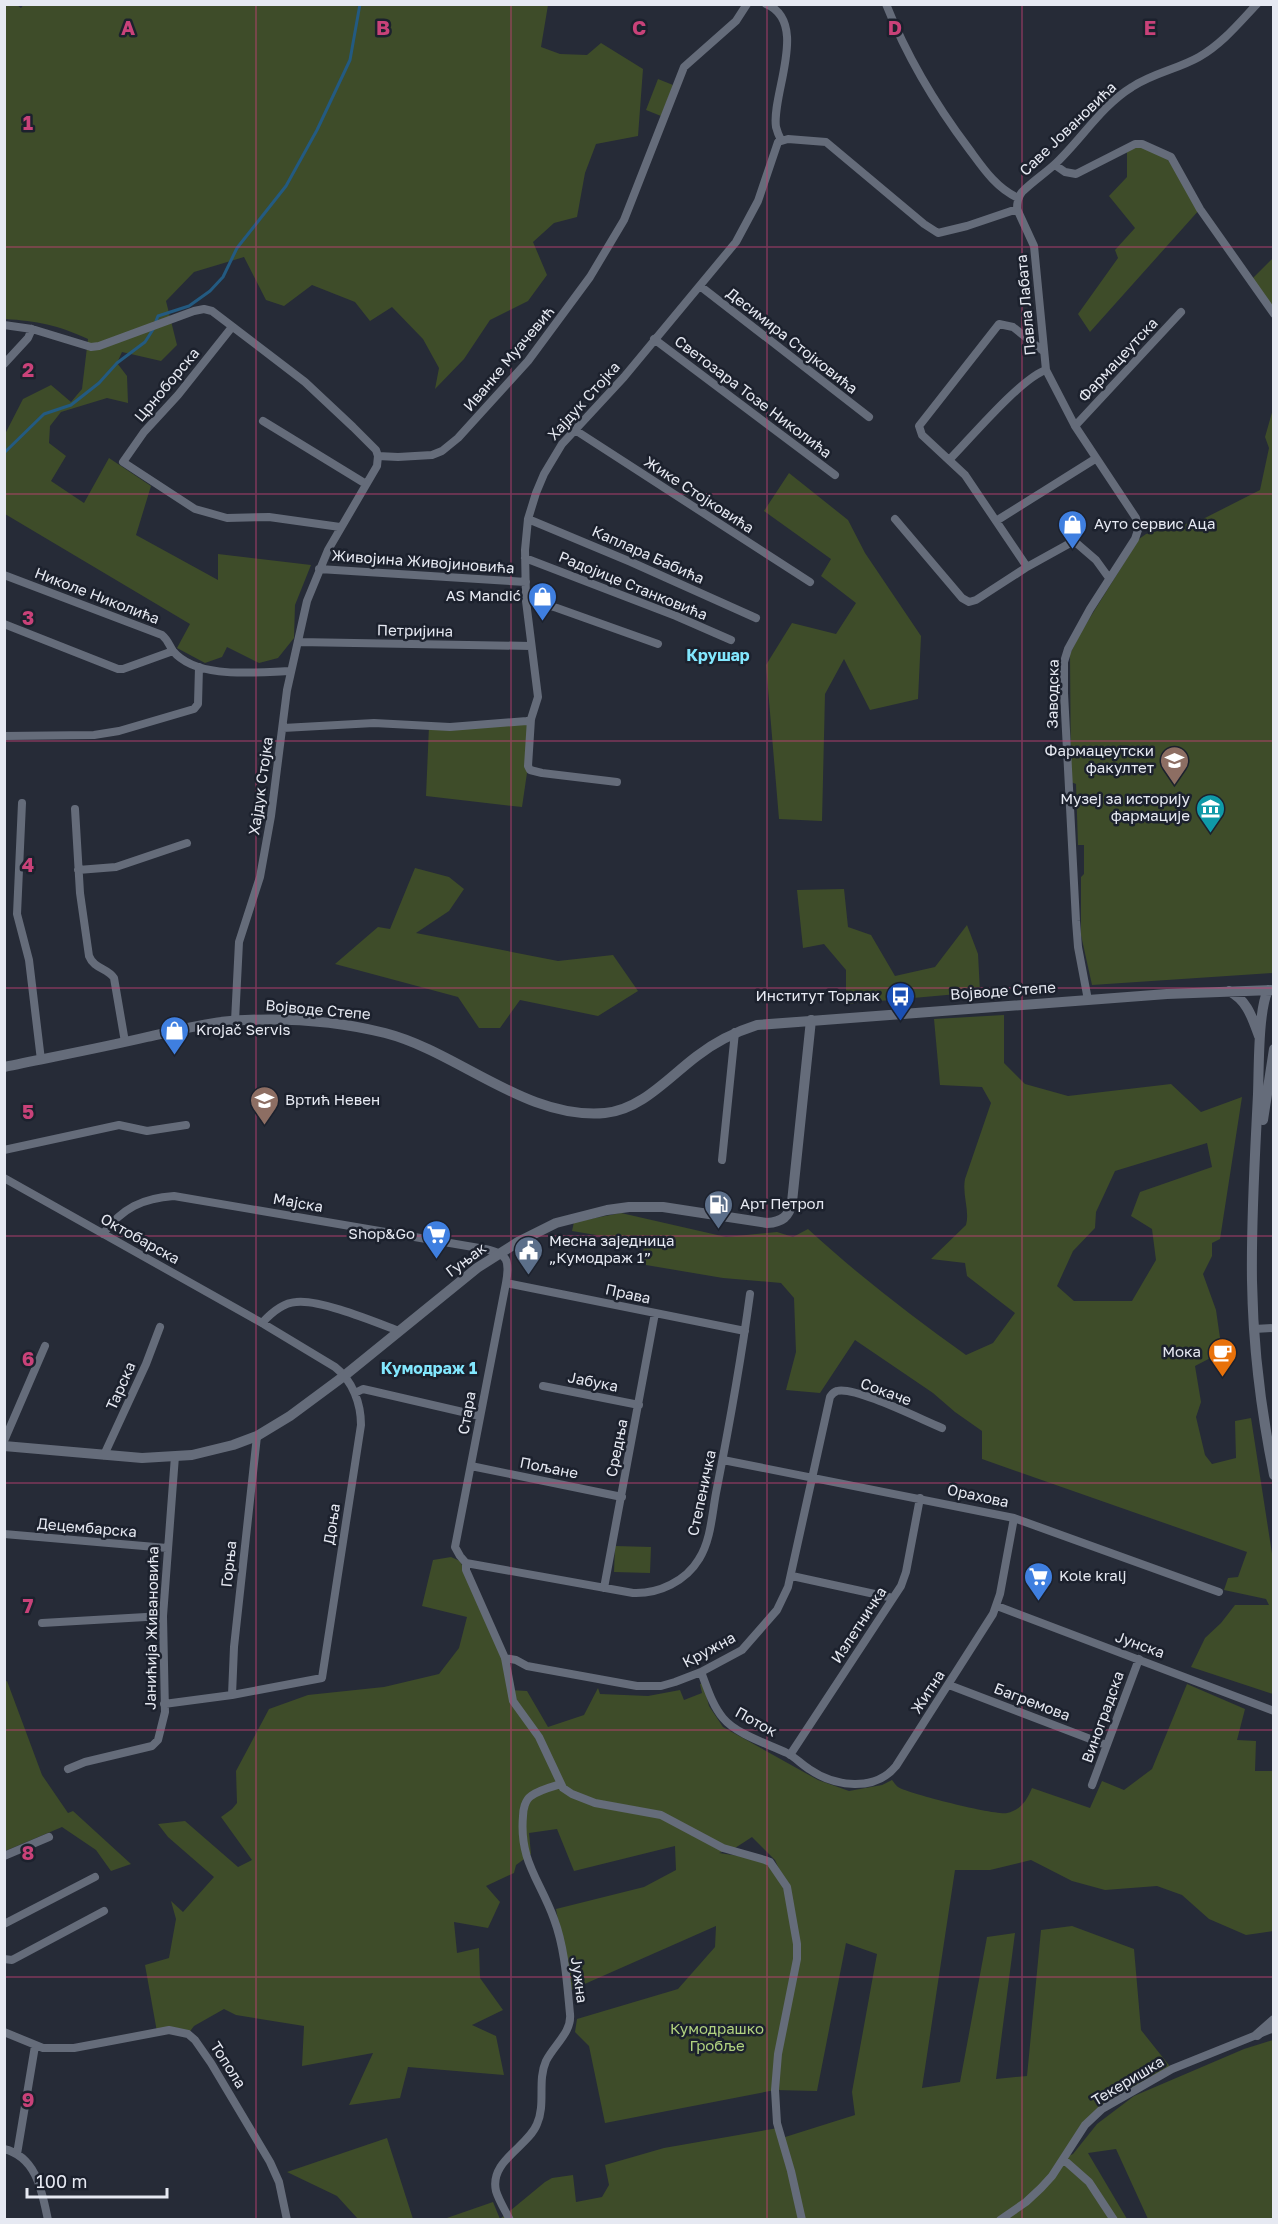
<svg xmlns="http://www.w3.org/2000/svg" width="1278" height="2224" font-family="'Golos Text',sans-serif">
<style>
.green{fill:#3e4c29;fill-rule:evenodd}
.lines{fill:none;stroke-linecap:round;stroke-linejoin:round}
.stream{stroke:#235a81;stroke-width:3}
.minor{stroke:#656c7a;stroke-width:8}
.tertiary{stroke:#656c7a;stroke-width:10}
.grid{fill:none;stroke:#c94279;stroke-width:1.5;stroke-opacity:0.55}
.labels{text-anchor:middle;stroke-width:5;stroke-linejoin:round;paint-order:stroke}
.street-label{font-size:15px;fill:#e6e9f2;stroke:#1c212d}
.poi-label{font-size:15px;fill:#e6e9f2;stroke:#1c212d;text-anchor:start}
.park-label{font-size:15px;fill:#b1d27f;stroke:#1c212d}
.neighbourhood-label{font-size:16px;font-weight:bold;fill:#82e7fe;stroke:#1c212d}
.grid-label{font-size:20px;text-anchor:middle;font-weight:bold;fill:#c94279;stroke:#1c212d;stroke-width:5;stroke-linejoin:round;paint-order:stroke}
</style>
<rect width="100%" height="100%" fill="#262b37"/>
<path class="green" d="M24,4l524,1 -7,42 19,7 27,1 14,-12 42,26 -5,67 -42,8 -11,29 -8,44 -23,6 -21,19 14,33 -19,26 -38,19 -26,39 -29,30 4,-21 -16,-29 -31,-32 -22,14 -15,-19 -43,-17 -28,21 -18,-6 -22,-43 -50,15 -28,29 11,44 -16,16 -39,-9 -5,11 10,13 1,27 -21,-5 -46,14 -11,14 -1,17 17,13 -15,25 33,22 25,-45 42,28 -15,49 82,45v-26l93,11 -16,40 -1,33 -16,20 -19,5 -32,-16 -5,10 -17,6 -28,-15 13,-24 -185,-110 -1,-78 19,-37 28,-14 20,17 11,-13 6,-50c-30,-14 -51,-18 -83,-20v-314h12l4,3z
M658,79l15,6 -12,31 -15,-6z
M1135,144l28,8 37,57 -110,123 -12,-18 40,-56 -3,-8 20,-22 -26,-32 18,-19v-30z
M1273,258v52l-21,-31z
M1273,409v564l-181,12 -11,-50v-58l3,-3v-29h-6l-2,-61 -5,-2 -1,-128 11,-22 58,-93 7,-5 55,-14 59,-30 9,-42 -4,-11z
M789,473l59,47 17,33 56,83 -3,63 -48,11 -26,-51 -19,35 -3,127 -43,-2 -13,-154 26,-42 44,11 20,-31 -35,-27 10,-17 -67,-48z
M527,721l1,45 -6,41 -96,-11 3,-70z
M415,868l34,9 15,12 -15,22 -33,22 142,28 55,-6 25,36 -40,25 -78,-16 -20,28h-21l-21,-31 -123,-33 43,-37 12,2z
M844,889l4,38 23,8 24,41 40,-9 32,-42 11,29 2,38 -134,12v-34l-22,-26 -21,4 -6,-58z
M1004,1015v48l21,21 43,12 103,-12 30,28 41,-15 -22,142 -8,4v13l-9,18 13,36 6,42 -27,14 6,36 -5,15 9,38 7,9 24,-6 -1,-37 16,-3 22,142v134l-82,-27 14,-29 16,-15 14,-18h34l-3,-6 -42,-9 4,-12 10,-1 9,-25 -265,-93v-28l-27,-19 -22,-19 -78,-53 -35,53 -34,-3 10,-38 -2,-54 -13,-15 -58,-5 -77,-13 -3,-8 1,-14 -72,-12 2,-9 47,-9 105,24 51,-5 16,5 15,-8c50,46 103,87 158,126l27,-12 22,-30 -48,-37 -2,-13 -34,-4 35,-34c4,-14 -4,-30 -1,-46l26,-76 -9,-16 -42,-2 -6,-66zM1207,1143l5,24 -72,25 -9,24 21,13 4,31 -24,41h-58l-17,-15 16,-35 22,-23 1,-16 19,-41z
M615,1546l36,1 -1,26 -36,-1z
M451,1557l9,4 39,83 11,46 17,1 21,36 36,-12 14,-27 2,6 48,2 32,-6 4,10 18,-7 -2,-9 3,-1 6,23 14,21 95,53 31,11 33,-6 10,-5c2,2 3,5 6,7 8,6 99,29 109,26 14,-3 20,-13 25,-25l58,20 12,-27 22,9 28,-21 35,-85 58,25 -8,31 19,1 -1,30h18v160l-27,4 -37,-16 -27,-24 -25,-9 -52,4 -33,-9 -41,-21 -41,10h-35l-33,218 38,-6 27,-145 28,-4 -19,146 31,-3 14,-146 31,-4 62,23 7,81 31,39 -28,15 -59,41 -21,33 9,-4 24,-30 37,-28 110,-47 29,-9v179h-125l-32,-70 -28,4 39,66h-683l49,-17 7,17 45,-37 7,-4 21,-3 3,27 26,-5 7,-12 -4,-20 59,-17 114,-20 4,10 73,-23 -3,-23 25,-138 -31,-11 -29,148 -42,-1 -170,33 -16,-77 -14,-14 2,-13 101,-30 37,-42 1,-21 -145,64 -15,-81 88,-22 32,-17 -1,-24 -101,25 -17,-42 -28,4 2,21 -15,11 -2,8 -28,13 14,16 -12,26 -34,-6 3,31 22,-5 1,30 23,32 -31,15 24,11 8,39 -96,-8 -8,31 -51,7 24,-52 -71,13 2,-40 -68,-11 -12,-6 -30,17 -6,8 -31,-2 -12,-67 24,-7 7,-39 -5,-18 12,11 31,-35 -46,-40 -10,-13 27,-3 53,46 14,-7 -31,-43 11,-8 5,-6 -1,-32 33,-62 39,-14 76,-8 55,-13 20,-26 8,-31 -45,-11 11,-46zM752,1837l23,23 9,20 -19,-20 -46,-7 16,-5z
M7,1681l35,94 26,38 5,-2 58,53 -20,7 -15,-21 -34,-23 -57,24 -1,-169z
M387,2138l26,81h-55l-21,-23 -50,-24z"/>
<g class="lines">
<path class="stream" d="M156,321l2,-5 31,-10 21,-15 13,-14 14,-29 49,-62 31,-56 33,-70 10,-56
M4,453l40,-39 27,-9 28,-22 18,-20 28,-21 9,-14"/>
<path class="minor" d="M766,4c44,18 5,91 10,123 1,4 3,9 5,13
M886,4c21,53 49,100 83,145 14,19 27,39 49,49
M1055,165l10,7 11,2 59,-30h7l29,13 29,52 74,105
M700,286l169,131
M4,325l28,4 59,18 8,-1 95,-35 10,-2 8,2 93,71 48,45 23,23 2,6
M232,327l-54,68 -34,37 -21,30 72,47 32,9 42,-1 71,10
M654,339l181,136
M4,364l24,-26 4,-9
M263,421l103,63
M1075,426l106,-114
M575,430l235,152
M378,456l20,1 34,-2 10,-4 16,-13 70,-77 62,-84 34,-57 60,-153 52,-46 11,-17
M949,460c21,-21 72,-82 97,-90
M528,519l103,43 125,56
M895,519l67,79 7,4 7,-2 51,-33 47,-26 22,19 13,18
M996,521l99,-62
M525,558l151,58 55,24
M1027,567l-62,-92 -43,-40 -3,-9 80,-102 14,3 30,24
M319,569l207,13
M4,575l158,60c6,5 7,10 11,16 24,29 84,21 118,20
M526,601h7l24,7 101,36
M4,624l114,45h5l50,-18
M298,642l233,4
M283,728l91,-5 76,4 77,-6 4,-2
M4,736l90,-1 25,-4 75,-22 4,-5 1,-37
M617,782l-75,-9 -12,-3 -2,-4 3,-47 7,-22 -12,-96 -1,-51 3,-31 8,-26 8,-19 18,-30 62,-67 112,-135 22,-41 20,-59 10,-3 38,3 98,82 14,9 29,-7 50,-17
M22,803l-5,111 12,46 12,100
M75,809l5,84 9,63c5,13 19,12 25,22l11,64
M78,870l38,-3 71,-24
M1088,1000l-10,-53 -2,-26 -12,-228v-31l4,-13 22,-40 45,-70 3,-9 -2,-12 -61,-92 -29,-56 -12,-124 -17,-37c0,-7 1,-12 5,-17 10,-10 22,-18 32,-27 27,-25 47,-59 78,-78 21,-14 46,-18 67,-30 23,-13 40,-34 58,-53
M235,1021l4,-79 21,-65 11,-61 16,-126 20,-89 21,-51 49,-84 1,-10
M4,1150l115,-25 28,6 39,-6
M722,1160l13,-128
M4,1178l258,145 73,44c18,14 26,37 26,58l-39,253 -90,17 -68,9
M103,1234c19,-26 40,-36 71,-38l311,53c23,5 25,11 21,34l-51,264 5,9 6,7v7l39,88 8,43 26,36 24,51 9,6 23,9 66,12 62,33 42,12 5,2 17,25 10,57v15l-19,95 -3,36 2,33 14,48 11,49
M506,1283l239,48
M262,1323c9,-10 20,-20 34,-21 24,-3 79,20 103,29
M1254,1329l20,-1
M543,1386l96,19
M355,1393l8,-4 9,2 108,25
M4,1441l41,-95
M104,1455l42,-91 14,-37
M723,1460l291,58 205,74
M471,1466l151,31
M4,1534l163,14
M466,1563l167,30c26,1 53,-12 66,-34 12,-19 13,-45 17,-66 13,-66 25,-132 34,-199
M792,1576l101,22
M604,1588l51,-275
M997,1606l277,105
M42,1623l121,-7
M505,1658l11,2 11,6 110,20h24l14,-4 26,-10 41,-22 35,-40 11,-23 42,-190c2,-3 3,-5 7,-6 18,-5 85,29 105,37
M701,1672c6,15 11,33 22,46 13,16 45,26 64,35 8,4 14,11 22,16 26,18 66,23 87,-3l97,-152 7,-20 14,-76
M949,1685l157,60
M232,1695l2,-48 23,-211
M790,1755l111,-169 5,-14 14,-74
M68,1769l17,-7 67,-16 6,-6 7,-28 -2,-96 12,-160
M1092,1785l47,-126
M4,1856l45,-19
M4,1924l91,-47
M4,1959l8,1 92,-49
M4,2032l39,16h31l95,-18 19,4 7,6 16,23 59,99 9,20 8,38
M4,2149c33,8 38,43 44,71
M17,2154l18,-108
M1063,2159l26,23 25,38
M510,2220c-5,-10 -11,-19 -14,-29 -7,-30 32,-44 41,-67 9,-20 0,-43 9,-63 8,-16 26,-29 24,-47 -3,-31 -5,-66 -16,-95 -14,-39 -35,-58 -31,-103 0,-6 2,-16 8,-20 8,-6 20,-9 30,-12
M1000,2220l26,-18 15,-14 11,-12 33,-51 17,-16 70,-40 102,-41"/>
<path class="tertiary" d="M1268,990c-10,21 -9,79 -10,104 -3,62 -7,124 -6,187 1,65 9,130 22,194
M1229,991c18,9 23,26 30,45
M4,1067c48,-10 96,-19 143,-30 32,-7 65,-16 98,-17 46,-2 96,2 140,13 74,19 141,87 220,80 36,-3 64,-36 92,-57 18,-14 38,-24 60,-31l410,-31 107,-4
M1263,1120l11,-71
M4,1446l138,12 50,-3 41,-10 24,-9 33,-20 54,-40 133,-108 41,-26 38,-19 51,-13 22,-3h34l104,16c15,-1 22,-6 25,-21l19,-182
M1257,2035l17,-15"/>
</g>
<path class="grid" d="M256,4v2216M511,4v2216M767,4v2216M1022,4v2216M4,247h1270M4,494h1270M4,741h1270M4,988h1270M4,1236h1270M4,1483h1270M4,1730h1270M4,1977h1270"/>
<defs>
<symbol id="shop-pin" viewBox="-11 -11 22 30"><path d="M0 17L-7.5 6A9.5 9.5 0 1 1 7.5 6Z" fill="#3f7fe0" stroke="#1c212d"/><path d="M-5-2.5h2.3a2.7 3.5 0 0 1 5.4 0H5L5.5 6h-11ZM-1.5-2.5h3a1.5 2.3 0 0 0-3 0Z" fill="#fff"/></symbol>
<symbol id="university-pin" viewBox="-11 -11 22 30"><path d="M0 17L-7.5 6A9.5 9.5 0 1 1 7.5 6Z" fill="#8d6e63" stroke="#1c212d"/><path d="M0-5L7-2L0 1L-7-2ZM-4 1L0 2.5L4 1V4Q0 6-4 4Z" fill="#fff"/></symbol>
<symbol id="museum-pin" viewBox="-11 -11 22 30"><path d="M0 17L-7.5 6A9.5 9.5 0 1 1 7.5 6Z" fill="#0f9aa8" stroke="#1c212d"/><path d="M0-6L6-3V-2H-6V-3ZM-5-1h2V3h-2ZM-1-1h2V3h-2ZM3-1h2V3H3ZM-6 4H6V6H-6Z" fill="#fff"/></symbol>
<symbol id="bus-pin" viewBox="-11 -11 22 30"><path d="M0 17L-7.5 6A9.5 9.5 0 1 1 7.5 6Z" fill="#1a4fb4" stroke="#1c212d"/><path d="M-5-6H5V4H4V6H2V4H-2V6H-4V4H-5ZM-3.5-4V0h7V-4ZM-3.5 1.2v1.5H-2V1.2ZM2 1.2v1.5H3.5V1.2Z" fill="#fff"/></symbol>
<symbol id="school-pin" viewBox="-11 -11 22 30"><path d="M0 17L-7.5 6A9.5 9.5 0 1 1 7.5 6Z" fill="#8d6e63" stroke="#1c212d"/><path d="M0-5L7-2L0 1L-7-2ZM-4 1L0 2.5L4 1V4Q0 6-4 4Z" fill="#fff"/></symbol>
<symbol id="fuel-pin" viewBox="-11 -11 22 30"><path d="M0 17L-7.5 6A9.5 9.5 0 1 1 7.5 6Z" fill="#5c6f8a" stroke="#1c212d"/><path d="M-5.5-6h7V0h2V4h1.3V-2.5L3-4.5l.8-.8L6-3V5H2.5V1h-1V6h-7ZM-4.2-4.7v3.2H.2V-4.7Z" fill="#fff"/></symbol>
<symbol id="supermarket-pin" viewBox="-11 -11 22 30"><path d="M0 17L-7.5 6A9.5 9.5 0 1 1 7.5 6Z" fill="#3f7fe0" stroke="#1c212d"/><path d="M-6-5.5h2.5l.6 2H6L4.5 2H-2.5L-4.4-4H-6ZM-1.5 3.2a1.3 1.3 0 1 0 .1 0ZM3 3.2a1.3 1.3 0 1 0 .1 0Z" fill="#fff"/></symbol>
<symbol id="civic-pin" viewBox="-11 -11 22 30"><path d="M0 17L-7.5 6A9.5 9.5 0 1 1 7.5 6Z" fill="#5c6f8a" stroke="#1c212d"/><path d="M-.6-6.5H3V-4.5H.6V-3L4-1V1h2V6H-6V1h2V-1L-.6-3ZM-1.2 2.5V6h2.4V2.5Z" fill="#fff"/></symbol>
<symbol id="cafe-pin" viewBox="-11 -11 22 30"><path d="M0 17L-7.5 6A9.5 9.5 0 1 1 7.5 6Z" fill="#e8710a" stroke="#1c212d"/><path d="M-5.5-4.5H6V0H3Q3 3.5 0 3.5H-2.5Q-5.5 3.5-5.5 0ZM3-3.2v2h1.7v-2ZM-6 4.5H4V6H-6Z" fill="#fff"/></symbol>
</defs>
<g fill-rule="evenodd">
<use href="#shop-pin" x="1056" y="508" width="33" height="45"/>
<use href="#shop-pin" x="526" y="580" width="33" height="45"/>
<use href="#university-pin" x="1158" y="744" width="33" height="45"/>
<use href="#museum-pin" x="1194" y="792" width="33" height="45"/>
<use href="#bus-pin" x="884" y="980" width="33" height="45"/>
<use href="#shop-pin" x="158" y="1014" width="33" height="45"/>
<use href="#school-pin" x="248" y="1084" width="33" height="45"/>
<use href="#fuel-pin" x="702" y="1188" width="33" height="45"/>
<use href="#supermarket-pin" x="420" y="1218" width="33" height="45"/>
<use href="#civic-pin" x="512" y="1234" width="33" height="45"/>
<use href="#cafe-pin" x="1206" y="1336" width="33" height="45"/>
<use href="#supermarket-pin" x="1022" y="1560" width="33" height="45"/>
</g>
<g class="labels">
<g class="street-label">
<text transform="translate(1068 129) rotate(-44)" y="5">Саве Јовановића</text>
<text transform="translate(1026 305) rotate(-95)" y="5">Павла Лабата</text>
<text transform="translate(792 341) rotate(38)" y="5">Десимира Стојковића</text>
<text transform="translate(509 359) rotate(-50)" y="5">Иванке Муачевић</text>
<text transform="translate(1118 360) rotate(-47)" y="5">Фармацеутска</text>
<text transform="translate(167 385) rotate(-50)" y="5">Црноборска</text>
<text transform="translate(753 397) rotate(37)" y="5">Светозара Тозе Николића</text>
<text transform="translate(584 401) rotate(-48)" y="5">Хајдук Стојка</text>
<text transform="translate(699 495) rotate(33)" y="5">Жике Стојковића</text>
<text transform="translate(648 555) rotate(24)" y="5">Каплара Бабића</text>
<text transform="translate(423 562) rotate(4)" y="5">Живојина Живојиновића</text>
<text transform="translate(633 586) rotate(22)" y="5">Радојице Станковића</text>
<text transform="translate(97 596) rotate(21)" y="5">Николе Николића</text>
<text transform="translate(415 631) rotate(1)" y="5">Петријина</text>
<text transform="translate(1053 694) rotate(-89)" y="5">Заводска</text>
<text transform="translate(261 786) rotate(-82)" y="5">Хајдук Стојка</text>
<text transform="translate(1003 991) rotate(-4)" y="5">Војводе Степе</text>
<text transform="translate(318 1010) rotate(5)" y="5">Војводе Степе</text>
<text transform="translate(298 1203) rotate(10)" y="5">Мајска</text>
<text transform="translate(140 1239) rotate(29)" y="5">Октобарска</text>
<text transform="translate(466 1260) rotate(-37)" y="5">Гуњак</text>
<text transform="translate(628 1294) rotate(12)" y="5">Права</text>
<text transform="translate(593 1382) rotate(11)" y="5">Јабука</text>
<text transform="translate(121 1386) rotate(-66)" y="5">Тарска</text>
<text transform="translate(886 1392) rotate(20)" y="5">Сокаче</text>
<text transform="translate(467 1413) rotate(-80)" y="5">Стара</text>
<text transform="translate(617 1448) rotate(-79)" y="5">Средња</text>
<text transform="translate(549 1468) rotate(11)" y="5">Пољане</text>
<text transform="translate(702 1493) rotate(-78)" y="5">Степеничка</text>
<text transform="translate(978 1496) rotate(12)" y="5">Орахова</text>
<text transform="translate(332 1524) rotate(-81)" y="5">Доња</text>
<text transform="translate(87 1528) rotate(5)" y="5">Децембарска</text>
<text transform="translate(229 1564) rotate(-84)" y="5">Горња</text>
<text transform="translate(859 1625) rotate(-57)" y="5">Излетничка</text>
<text transform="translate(152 1628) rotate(-89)" y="5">Јанићија Живановића</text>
<text transform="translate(1140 1645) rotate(20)" y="5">Јунска</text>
<text transform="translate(709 1650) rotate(-28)" y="5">Кружна</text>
<text transform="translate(928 1692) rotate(-57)" y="5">Житна</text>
<text transform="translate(1032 1702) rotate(21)" y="5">Багремова</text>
<text transform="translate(1103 1717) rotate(-70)" y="5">Виноградска</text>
<text transform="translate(756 1722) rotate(29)" y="5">Поток</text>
<text transform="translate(579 1980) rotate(82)" y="5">Јужна</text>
<text transform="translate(228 2065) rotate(57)" y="5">Топола</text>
<text transform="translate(1128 2081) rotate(-31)" y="5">Текеришка</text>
</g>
<g class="poi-label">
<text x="1094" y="529">Ауто сервис Аца</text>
<text x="521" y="601" text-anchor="end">AS Mandić</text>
<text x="1154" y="756" text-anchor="end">Фармацеутски<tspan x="1154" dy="17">факултет</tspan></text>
<text x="1190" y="804" text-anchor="end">Музеј за историју<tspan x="1190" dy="17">фармације</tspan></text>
<text x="880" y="1001" text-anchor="end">Институт Торлак</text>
<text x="196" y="1035">Krojač Servis</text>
<text x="285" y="1105">Вртић Невен</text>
<text x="740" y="1209">Арт Петрол</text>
<text x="415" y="1239" text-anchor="end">Shop&amp;Go</text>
<text x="549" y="1246">Месна заједница<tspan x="549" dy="17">„Кумодраж 1”</tspan></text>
<text x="1201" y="1357" text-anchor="end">Мока</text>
<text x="1059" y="1581">Kole kralj</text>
</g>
<g class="park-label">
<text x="717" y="2034">Кумодрашко<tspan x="717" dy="17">Гробље</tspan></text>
</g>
<g class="neighbourhood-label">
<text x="718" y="661">Крушар</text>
<text x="429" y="1374">Кумодраж 1</text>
</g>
</g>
<g class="grid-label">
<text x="128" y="35">A</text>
<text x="383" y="35">B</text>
<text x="639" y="35">C</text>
<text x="895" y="35">D</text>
<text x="1150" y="35">E</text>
<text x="28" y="130">1</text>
<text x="28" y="377">2</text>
<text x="28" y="625">3</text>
<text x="28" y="872">4</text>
<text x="28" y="1119">5</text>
<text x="28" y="1366">6</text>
<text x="28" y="1613">7</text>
<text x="28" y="1860">8</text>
<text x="28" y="2107">9</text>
</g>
<rect width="1278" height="2224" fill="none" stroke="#e6e9f2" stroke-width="12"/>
<path d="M27 2188v9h140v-9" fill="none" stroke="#e6e9f2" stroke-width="3"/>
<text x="36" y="2188" font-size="18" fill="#e6e9f2" stroke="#1c212d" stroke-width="4.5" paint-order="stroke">100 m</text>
</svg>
